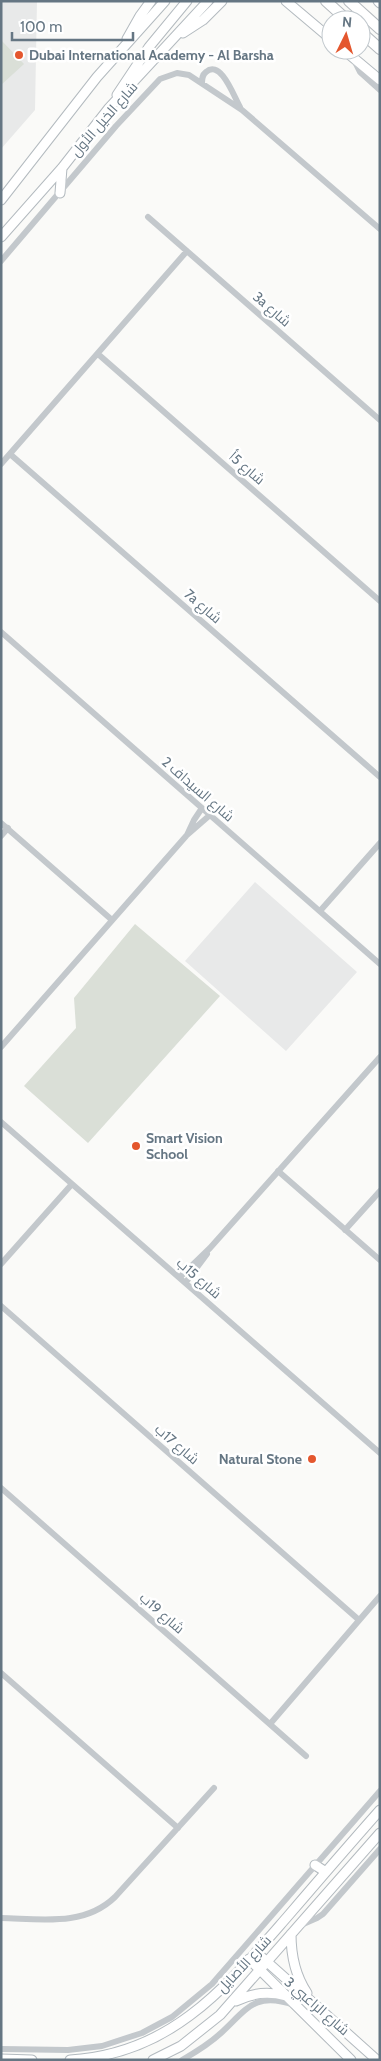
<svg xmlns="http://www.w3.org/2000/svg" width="381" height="2061" font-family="Cabin,Cairo,sans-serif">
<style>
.built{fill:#e8e9e9}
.green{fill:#dadfd7}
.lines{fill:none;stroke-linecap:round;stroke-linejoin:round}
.secondary-casing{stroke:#b3babf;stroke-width:11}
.primary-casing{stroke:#b5babe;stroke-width:12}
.street{stroke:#c3c8cc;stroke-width:6}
.secondary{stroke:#fff;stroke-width:9}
.primary{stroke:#fff;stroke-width:10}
.poi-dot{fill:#e4572e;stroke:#fff;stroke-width:2}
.labels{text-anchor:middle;stroke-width:5;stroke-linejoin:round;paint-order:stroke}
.poi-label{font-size:14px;font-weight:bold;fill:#657683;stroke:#fff;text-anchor:start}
.street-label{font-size:14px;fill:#657683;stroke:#fff}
</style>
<rect width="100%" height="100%" fill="#fafaf8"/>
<path class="built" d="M1,1h36l-2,109 -34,39z
M255,882l102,90 -71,79 -101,-90z"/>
<path class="green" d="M1,40l23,24 -23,21z
M135,924l85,72 -132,147 -64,-57 52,-58 -2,-30z"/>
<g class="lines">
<defs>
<path id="secondary" d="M286,1l45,38
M378,1l2,2
M183,33l20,-13 19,-19
M127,39l13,-23 11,-15
M344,50l36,30
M117,95l32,-48 38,-46
M60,193l2,-25
M1,200l96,-123 68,-76
M1,237l61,-69 47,-60 99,-107
M315,1865l11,7
M291,1934c0,22 4,41 16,59
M256,1952l121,108
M249,1959l102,101
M236,2001c16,-8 32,-10 50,-5
M1,2059l31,1
M70,2060c102,-6 156,-73 218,-144 30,-35 61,-71 92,-106
M153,2060l28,-14 39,-31 160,-182"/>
<path id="primary" d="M326,1l21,19
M349,1l31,28
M361,32l19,17"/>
</defs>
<use href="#secondary" class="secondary-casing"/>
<use href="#primary" class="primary-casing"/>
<path class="street" d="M353,58l7,14 20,18
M202,83c0,-4 0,-8 4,-11 15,-13 28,25 34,35
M148,217l232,203
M1,261l115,-135 44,-47 17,-6 12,2 53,35 138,119
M98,354l282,247
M10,454l370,323
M1,464l186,-213
M1,632l379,332
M1,823l111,97
M187,835l7,-15 8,-12
M1,836l7,-8
M320,911l60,-68
M1,1047l186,-212 23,-20
M1,1122l379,331
M278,1171l102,89
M345,1230l35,-39
M1,1264l71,-80
M180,1277l30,-29 170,-191
M186,1282l21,-28
M1,1306l358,314
M1,1488l305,268
M1,1673l177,155
M270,1724l110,-128
M1,1918c40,1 83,9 114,-21l99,-109
M301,1925l16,-7 6,-4 57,-65
M1,2049l67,1 34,-4 40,-13 30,-16 40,-33 168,-193
M182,2060c14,-8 27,-16 39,-27 26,-24 34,-42 73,-28"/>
<use href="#secondary" class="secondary"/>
<use href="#primary" class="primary"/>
</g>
<g class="poi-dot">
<circle cx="19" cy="55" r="5"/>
<circle cx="136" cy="1146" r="5"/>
<circle cx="312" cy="1459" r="5"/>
</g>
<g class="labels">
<g class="poi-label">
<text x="29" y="60">Dubai International Academy - Al Barsha</text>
<text x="146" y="1143">Smart Vision<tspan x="146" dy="16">School</tspan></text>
<text x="302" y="1464" text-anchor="end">Natural Stone</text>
</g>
<g class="street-label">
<text transform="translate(104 119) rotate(-49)" y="5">شارع الخيل الأول</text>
<text transform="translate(272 309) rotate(41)" y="5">3a شارع</text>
<text transform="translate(247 468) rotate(41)" y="5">شارع 5أ</text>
<text transform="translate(203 606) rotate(41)" y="5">7a شارع</text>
<text transform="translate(198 789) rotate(41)" y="5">شارع السيداف 2</text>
<text transform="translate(199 1278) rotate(41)" y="5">شارع 15ب</text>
<text transform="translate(177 1444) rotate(41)" y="5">شارع 17ب</text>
<text transform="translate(162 1613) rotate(41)" y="5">شارع 19ب</text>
<text transform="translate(244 1964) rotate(-47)" y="5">شارع الأصايل</text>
<text transform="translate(317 2006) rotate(41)" y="5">شارع الراعبي 3</text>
</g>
</g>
<rect width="381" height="2061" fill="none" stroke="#657683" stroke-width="5"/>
<g transform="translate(346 35) rotate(5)"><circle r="24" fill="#ffffff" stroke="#c1c8cd"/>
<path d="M0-4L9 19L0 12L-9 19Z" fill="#e4572e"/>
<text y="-8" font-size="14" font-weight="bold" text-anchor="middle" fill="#657683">N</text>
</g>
<path d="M12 32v8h121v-8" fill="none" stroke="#657683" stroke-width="2.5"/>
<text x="20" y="32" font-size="15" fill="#657683" stroke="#ffffff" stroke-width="4" paint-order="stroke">100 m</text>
</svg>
